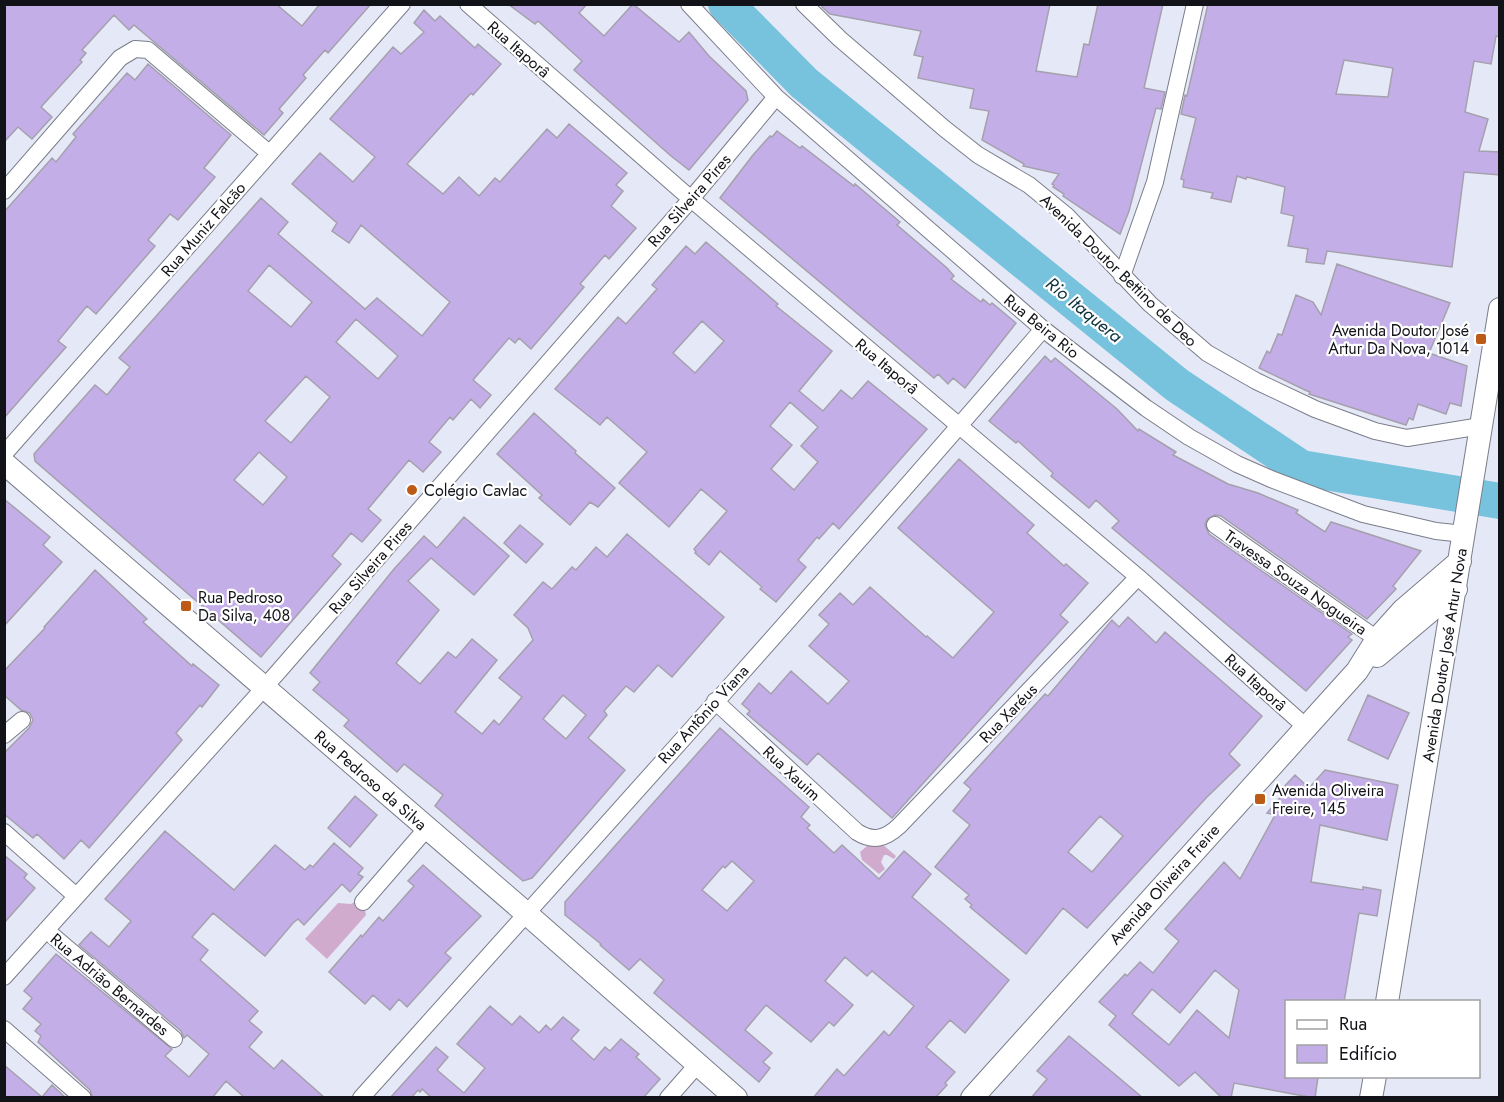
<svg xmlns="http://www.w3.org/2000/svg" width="1504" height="1102" font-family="Jost,sans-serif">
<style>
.green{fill:#d1abcd}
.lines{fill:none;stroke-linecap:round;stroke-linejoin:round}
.river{stroke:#77c3dd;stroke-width:36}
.building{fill:#c4aee8;stroke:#a5a0ad;stroke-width:1.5;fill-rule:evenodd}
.street-casing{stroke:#7a7d8a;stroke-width:18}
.secondary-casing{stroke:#7a7d8a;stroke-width:24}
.street{stroke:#fff;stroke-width:16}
.secondary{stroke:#fff;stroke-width:22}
.poi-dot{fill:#bb5b16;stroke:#fff;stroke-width:2}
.labels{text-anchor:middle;stroke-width:4.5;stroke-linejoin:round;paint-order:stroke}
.street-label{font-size:16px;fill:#121318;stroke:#fff}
.poi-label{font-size:16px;fill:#121318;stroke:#fff;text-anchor:start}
.water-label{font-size:18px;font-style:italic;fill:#0f343f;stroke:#fff}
</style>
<rect width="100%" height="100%" fill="#e5e8f6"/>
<path class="green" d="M873,841l9,3 14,12 -2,3 -7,-4h-3l-3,7 4,7 -6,5 -17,-14 -2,-8z
M356,901l9,9 1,5 -39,44 -22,-20 33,-36 13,1z"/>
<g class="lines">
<path class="river" d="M726,4l78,79 373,302 124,83 199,33"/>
</g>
<path class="building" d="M4,4h272l26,22 18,-22h51l-43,49 -3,-3 -22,25 3,3 -27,31 4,4 -19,22 -130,-110 -5,5 -15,-15 -32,35 4,3 -6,7 2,2 -41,45 11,10 -20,22 -14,-12 -14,15z
M508,4h79l-8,9 25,23 29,-32 46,38 10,-10 20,24 37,35 2,9 -59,70 -18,-14 -97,-86 8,-9 -44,-40 -3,3z
M822,4h228l-14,67 41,6 7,-33 5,1 9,-41h65l-19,84 21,4 -4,17 -5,-1 -27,103 -9,23 -57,-38 1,-2 -11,-7 1,-2 -2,-1 7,-10 -36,-8 1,-2 -42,-24 7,-29 -19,-3 4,-19 -56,-11 5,-21 -9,-2 7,-24 -91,-17 -8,-7z
M1208,4h292v33l-4,-1 -5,28 -17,-3 -9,51 23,7 -9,32 21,1v23l-36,-3 -12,95 -125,-16 -3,13 -18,-2 2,-13 -20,-3 6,-30 -13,-3 4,-26 -38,-10 -1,2 -9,-3 -6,26 -20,-4 2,-5 -30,-6 1,-7 -3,-1 15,-61 -15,-4 4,-19 2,1zM1344,60l49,8 -5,29 -52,-3z
M424,10l11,11 5,-5 35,32 3,-4 23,20 -28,31 -2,-2 -64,71 36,30 16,-17 20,19 16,-18 5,4 47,-53 10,9 12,-14 58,49 -11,12 7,6 -12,15 25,22 -27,31 -4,-4 -25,29 4,3 -53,62 -12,-11 -4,5 -6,-5 -36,42 18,15 -11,13 -9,-9 -18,21 -3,-3 -21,25 12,10 -18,20 -14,-12 -41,49 13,11 -19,22 -11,-9 -19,23 9,8 -80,93 -226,-196 -1,-7 61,-69 12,10 23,-28 -11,-9 142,-160 27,24 -10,12 87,75 -1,1 13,-12 45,38 28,-34 -89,-77 -12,18 -17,-12 5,-8 -45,-39 28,-31 33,29 22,-25 -45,-38 63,-72 8,7 23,-22 -10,-9zM269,265l43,37 -21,25 -43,-36zM356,319l42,37 -20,23 -42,-37zM306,376l24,21 -39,46 -26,-22zM259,452l28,25 -24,28 -29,-25z
M148,64l83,71 -27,33 11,9 -37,43 -8,-6 -22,26 7,6 -59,68 -9,-8 -29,35 8,6 -62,71v-206l48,-54 4,4 20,-25 -3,-3 54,-61 8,7z
M777,131l23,17 2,-2 52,40 1,-2 45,38 -3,3 50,43 7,8 -3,3 30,23 2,-3 7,6 2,-2 24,20 -51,65 -12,-10 -5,6 -10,-10 -4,4 -214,-180 33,-43 17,-19 2,1z
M706,242l72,62 -2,2 56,45 -33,40 24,20 18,-21 11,9 16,-18 59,48 -88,100 -6,-6 -14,16 -2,-2 -19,23 8,7 -30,35 -16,-13 2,-2 -42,-36 -11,14 -14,-12 1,-1 -2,-3 33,-38 -26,-22 -32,38 -50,-44 28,-31 -40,-35 -7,8 -45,-36 63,-72 8,7 31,-35 -5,-4 34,-39 9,8zM702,321l22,20 -29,32 -22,-20zM790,402l28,25 -17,19 17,16 -24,28 -23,-21 21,-24 -22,-19z
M1337,264l113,39 -21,50 38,13 -6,40 -11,-3 -4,11 -28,-10 -5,16 -4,-2 -3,7 -97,-31 1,-2 -5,-2 -46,-22 8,-17 3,2 8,-19 4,1 14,-40 17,7 8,13z
M1045,356l6,6 4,-4 62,51 21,22 1,-2 37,23 -3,3 55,29 30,9 40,17 -2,3 29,19 6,-10 90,29 -28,35 3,3 -29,30 -146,-103 -6,-1 -8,4 -2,6 4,9 143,100 -4,3 4,3 -46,51 -194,-163 7,-7 -23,-21 -7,8 -38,-32 2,-3 -35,-32 -2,2 -27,-22z
M534,413l42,38 -1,2 40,35 -17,19 -8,-5 -20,23 -31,-27 3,-3 -45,-41z
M959,459l75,66 -7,8 37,33 2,-2 22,19 -28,32 8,7 -176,196 -74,-65 -11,12 -60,-51 3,-3 -8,-7 17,-21 12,11 20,-23 37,33 21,-23 -40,-35 20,-22 -10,-9 21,-22 13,12 17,-18 56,50 1,-1 26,22 41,-46 -96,-84z
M4,499l46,38 -7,8 19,17 -58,64z
M464,517l45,39 -35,39 -43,-37 -23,23 31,29 -43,53 24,21 28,-32 8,6 16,-19 25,21 -42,52 27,22 12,-14 5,5 23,-28 -23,-19 34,-38 -5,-12 -14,-13 29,-33 9,7 20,-22 4,3 20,-23 11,10 20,-23 97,83 -52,60 -14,-12 -24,27 -8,-6 -22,25 3,4 -19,23 37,32 -93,108 -9,3 -88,-75 8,-11 -39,-31 -7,8 -53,-46 5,-6 -36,-30 7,-8 -10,-9 84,-104 30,-33 13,12zM563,695l23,20 -20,24 -23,-20z
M520,525l23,19 -17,19 -22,-20z
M95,570l52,49 -4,3 49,44 1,-2 26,21 -17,22 -2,-2 -24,28 6,7 -74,86 -19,22 -8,-8 -17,19 -27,-25 -4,4 -29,-24v-61l25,-25 4,-8 -3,-7 -9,-3 -17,-15v-24l41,-43 -1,-1z
M1128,617l28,26 9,-11 97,84 -33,38 11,11 -34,33 -119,130 -24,-20 -37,46 -56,-47 2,-2 -7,-6 4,-4 -34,-28 35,-42 -17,-14 18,-22 -7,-6 81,-89 3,2 64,-76 7,7zM1100,816l23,20 -31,36 -24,-20z
M1368,695l41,18 -21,46 -40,-19z
M720,728l89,79 -8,10 9,8 -3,3 27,25 8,-8 37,34 25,-28 27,23 -19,23 97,83 -44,53 -15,-13 -24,27 29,25 -10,11 2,2 -12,13h-122l24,-29 7,7 40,-45 5,5 25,-30 -42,-35 -5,5 -22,-19 -20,24 28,24 -19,21 -5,-4 -18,20 -45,-37 -21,25 27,23 -9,9 7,6 -11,14 -105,-89 10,-13 -24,-21 -11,11 -29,-25 1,-1 -36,-29v-13zM732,861l22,20 -27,30 -25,-21 21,-24 2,2z
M1325,770l73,15 -11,55 -67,-15 -9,57 52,8v-3l18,3 -4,26 -18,-3 -15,89h-57v75h31l-3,21 -81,-15 -3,15h-9l-27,-26 -16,14 -70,-61 7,-9 -17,-14 26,-28 2,2 13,-14 13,11 26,-32 -14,-12 59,-67 16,17 35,-64 -8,-2 17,-20 -3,-3 14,-15 14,13zM1215,970l24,20 -10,48 -32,-28 -28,35 -37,-31 20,-25 28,24z
M355,796l22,19 -27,32 -22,-19z
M165,831l69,59 41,-45 30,25 5,-5 3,2 21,-24 29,25 -5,6 5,3 -13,15 -8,-8 -38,41 -6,-6 -5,4 -28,33 -52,-43 -21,24 16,13 -8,10 58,51 -9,10 13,11 -13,15 25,22 8,-9 43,38h-80l-19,-17 -14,17h-119l-3,-8 -52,-48 3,-6 -6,-5 6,-7 -18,-15 9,-11 -8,-7 32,-37 116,95 -7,7 24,21 20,-23 -22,-19 -3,3 -3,-7 -102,-86 12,-13 18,15 22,-26 -26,-22z
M4,855l23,19 -3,4 11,10 -31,35z
M423,865l58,51 -36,37 6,5 -44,49 -8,-8 -9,11 -17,-15 -8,9 -36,-32 32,-37 1,2 17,-20 4,4 31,-35 -6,-5z
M490,1006l22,19 8,-9 19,17 7,-8 5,5 12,-13 16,13 -8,9 23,21 11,-13 5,4 11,-12 18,15 -3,3 24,22 -17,19h-211l-10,-9 -2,3 -2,-2 -7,8h-21l46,-51 12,10 -11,13 27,23 21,-25 -28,-24z
M1069,1036l18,15 56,47h-112l16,-19 -10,-8z
M4,1065l38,32 10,-12 14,13h-62z"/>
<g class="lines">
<defs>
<path id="street" d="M468,4l223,195 447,378 168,150
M689,4l87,93 267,232 103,79 43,29 48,27 34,15 92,35 73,17 28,3
M804,4l36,35 105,90 33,26 51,30 38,31 83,88 57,49 49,28 59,28 60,22 32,7 74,-12
M4,191l116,-133 15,-9 13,1 121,103
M1122,276l33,-94 40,-178
M4,454l398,-450
M1215,525l162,114
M715,701l142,131c16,10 28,7 42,-6l239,-249
M4,735l18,-15
M4,832l72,64
M363,902l64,-74
M46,930l128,109
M4,977l260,-289 427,-489 85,-102
M4,1029l79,69
M361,1098c229,-255 459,-510 682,-769
M668,1098l29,-33"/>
<path id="secondary" d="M4,463l523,451 209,184
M1377,656l79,-67
M1387,1002c39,-231 75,-462 113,-693
M972,1098l385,-427 20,-32 26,-29 57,-49
M1371,1098l4,-22"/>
</defs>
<use href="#street" class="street-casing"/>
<use href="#secondary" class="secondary-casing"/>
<use href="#street" class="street"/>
<use href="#secondary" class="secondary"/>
</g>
<g class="poi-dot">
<rect x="1475" y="333" width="12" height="12" rx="3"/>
<circle cx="412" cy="490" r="6"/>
<rect x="180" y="600" width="12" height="12" rx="3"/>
<rect x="1254" y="793" width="12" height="12" rx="3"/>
</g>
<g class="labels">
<g class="street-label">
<text transform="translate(519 49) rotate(41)" y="6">Rua Itaporâ</text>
<text transform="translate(689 200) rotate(-49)" y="6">Rua Silveira Pires</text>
<text transform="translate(203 229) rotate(-49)" y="6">Rua Muniz Falcão</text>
<text transform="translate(1119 270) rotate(44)" y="6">Avenida Doutor Bettino de Deo</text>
<text transform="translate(1042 326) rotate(39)" y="6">Rua Beira Rio</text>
<text transform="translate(887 366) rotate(40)" y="6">Rua Itaporâ</text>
<text transform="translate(370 567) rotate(-49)" y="6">Rua Silveira Pires</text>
<text transform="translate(1296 582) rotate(35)" y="6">Travessa Souza Nogueira</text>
<text transform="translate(1444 655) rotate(-81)" y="6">Avenida Doutor José Artur Nova</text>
<text transform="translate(1256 682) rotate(42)" y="6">Rua Itaporâ</text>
<text transform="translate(1008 713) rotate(-46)" y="6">Rua Xaréus</text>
<text transform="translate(703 714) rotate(-48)" y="6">Rua Antônio Viana</text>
<text transform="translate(792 773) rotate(43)" y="6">Rua Xauim</text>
<text transform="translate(371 780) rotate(41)" y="6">Rua Pedroso da Silva</text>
<text transform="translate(1164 884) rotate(-48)" y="6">Avenida Oliveira Freire</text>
<text transform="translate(110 984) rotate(40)" y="6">Rua Adrião Bernardes</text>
</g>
<g class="poi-label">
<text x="1469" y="336" text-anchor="end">Avenida Doutor José<tspan x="1469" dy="18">Artur Da Nova, 1014</tspan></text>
<text x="424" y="496">Colégio Cavlac</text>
<text x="198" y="603">Rua Pedroso<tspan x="198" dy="18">Da Silva, 408</tspan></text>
<text x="1272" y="796">Avenida Oliveira<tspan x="1272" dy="18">Freire, 145</tspan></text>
</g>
<g class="water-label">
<text transform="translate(1084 310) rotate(39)" y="6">Rio Itaquera</text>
</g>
</g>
<rect width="1504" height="1102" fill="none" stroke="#121318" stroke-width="12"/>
<rect x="1285" y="1000" width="195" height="78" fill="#ffffff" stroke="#a0a1a3" stroke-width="1.5"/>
<rect x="1297" y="1020" width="30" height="9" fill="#ffffff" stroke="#a0a1a3" stroke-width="1.5"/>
<text x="1339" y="1030" font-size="18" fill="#121318">Rua</text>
<rect x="1297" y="1045" width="30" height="18" fill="#c4aee8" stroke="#a0a1a3" stroke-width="1.5"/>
<text x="1339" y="1060" font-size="18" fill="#121318">Edifício</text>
</svg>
